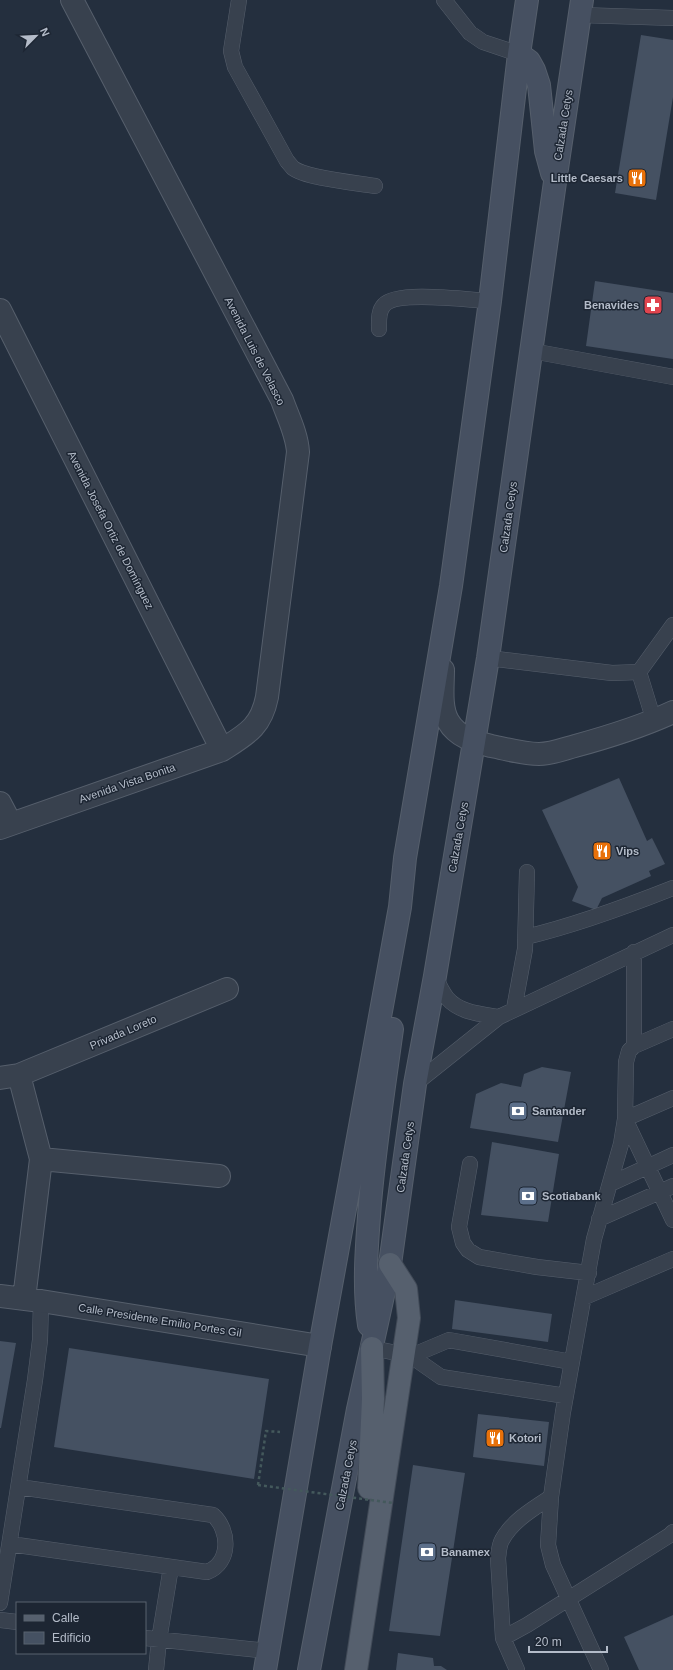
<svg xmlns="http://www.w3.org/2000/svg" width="673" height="1670" font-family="Helvetica,sans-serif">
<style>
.building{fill:#455162}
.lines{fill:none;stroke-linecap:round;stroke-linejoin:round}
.service-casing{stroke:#565f6c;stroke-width:16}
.minor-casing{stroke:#565f6c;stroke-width:24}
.secondary-casing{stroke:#565f6c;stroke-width:24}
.primary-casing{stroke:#414a57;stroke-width:24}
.path{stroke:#44595c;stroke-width:2.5;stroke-dasharray:3 3;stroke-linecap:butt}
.service{stroke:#38414e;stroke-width:15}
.minor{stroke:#38414e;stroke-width:22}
.secondary{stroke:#465061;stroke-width:22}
.primary{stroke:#56606e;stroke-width:22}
.path-bridge{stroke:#44595c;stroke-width:2.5;stroke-dasharray:3 3;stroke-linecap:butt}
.labels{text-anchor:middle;stroke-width:3;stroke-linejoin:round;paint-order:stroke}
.street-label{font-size:11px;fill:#b4bcc9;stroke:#1d2633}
.poi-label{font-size:11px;font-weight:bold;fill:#b4bcc9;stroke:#1d2633;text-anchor:start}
</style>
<rect width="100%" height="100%" fill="#242f3e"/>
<path class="building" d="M641,35l32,5v57l-17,103 -41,-7z
M595,281l78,12v66l-87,-13z
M619,778l28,63 5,-3 13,26 -16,7 2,5 -49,22 -6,12 -24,-9 6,-14 -36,-77z
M542,1067l29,5 -13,70 -88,-14 6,-34 25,-11 20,4 3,-13z
M492,1142l67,12 -11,68 -67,-7z
M455,1300l97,14 -4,28 -96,-13z
M0,1341l16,2 -15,85h-1z
M69,1348l200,31 -15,100 -200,-32z
M478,1414l71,8 -5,44 -71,-9z
M413,1465l52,8 -25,163 -51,-5z
M673,1615v55h-34l-15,-33z
M398,1653l35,5 1,8h7l6,4h-51z"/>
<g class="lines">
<defs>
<path id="service" d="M239,0l-8,51 4,16 52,94c2,2 4,5 6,7 12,10 65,15 82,18
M444,0l26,33 13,9 36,12
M580,15l93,3
M379,329c0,-7 -1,-18 5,-24 13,-15 84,-5 106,-4
M532,351l141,26
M488,658l124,15 27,-1 34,-47
M639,672l15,49
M526,937c50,-12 99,-30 147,-49
M634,952v94
M435,976c3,7 7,16 12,22 13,15 34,16 52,19
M514,1009l11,-60 2,-77
M415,1084l84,-67 174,-82
M625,1119l48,101
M625,1119l48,-21
M470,1164l-11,63 4,16 5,7 11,7 58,10 52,6
M610,1184l63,-29
M599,1219l74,-33
M585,1297l88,-38
M372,1348l39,8 30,21 125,19
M411,1356l38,-16 123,22
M10,1544l197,28c24,-9 23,-42 6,-57l-194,-28
M0,1603l35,-223 5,-40 1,-39
M0,1620l17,2
M145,1638l123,13
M503,1638l-5,-80c1,-6 1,-13 4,-18 10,-19 32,-32 49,-43
M156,1670l3,-30 12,-73
M517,1670l-14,-32 24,-13 143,-90 3,-3
M601,1670l-48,-105 -5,-20 3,-48 12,-85 31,-173 27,-95 4,-25 1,-57 3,-11 5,-5 39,-17"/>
<path id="minor" d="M0,310l222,440
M443,670c0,16 -3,37 5,51 9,16 27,21 43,25 16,3 32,8 48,8 12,0 25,-5 36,-8 33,-9 66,-19 98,-34
M0,803l11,21
M0,828l222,-78c25,-16 39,-23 45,-53l31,-245c-1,-18 -10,-35 -16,-52l-210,-400
M19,1075l22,84 -17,140
M0,1078l19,-3 208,-86
M41,1159l178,17
M0,1296l41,5 279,45"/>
<path id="secondary" d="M519,54l10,7 5,9 5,15 7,66 6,22
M369,1325c-6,-40 -2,-82 1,-122 5,-58 14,-116 22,-174
M265,1670l55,-324 80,-439 5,-49 46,-272 39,-285 29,-247 8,-54
M309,1670l49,-261 32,-145 25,-180 20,-108 53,-318 67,-476 27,-182"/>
<path id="primary" d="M369,1488l4,-89 -1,-51
M356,1670l53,-352 -3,-29 -16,-25"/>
</defs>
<use href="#service" class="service-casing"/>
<use href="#minor" class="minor-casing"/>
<use href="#secondary" class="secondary-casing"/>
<use href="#primary" class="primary-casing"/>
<path class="path" d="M258,1485l8,-54 14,1"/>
<use href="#service" class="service"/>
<use href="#minor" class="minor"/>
<use href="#secondary" class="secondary"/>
<use href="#primary" class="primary"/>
<path class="path-bridge" d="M258,1485l135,18"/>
</g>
<defs>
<symbol id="restaurant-square" viewBox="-11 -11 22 22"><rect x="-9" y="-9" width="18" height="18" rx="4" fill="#e8710a" stroke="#1d2633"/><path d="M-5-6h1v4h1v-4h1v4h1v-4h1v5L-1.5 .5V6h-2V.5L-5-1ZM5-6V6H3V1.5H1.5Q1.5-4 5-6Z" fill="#fff"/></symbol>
<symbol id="pharmacy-square" viewBox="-11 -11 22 22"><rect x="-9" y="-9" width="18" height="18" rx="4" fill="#e0444e" stroke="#1d2633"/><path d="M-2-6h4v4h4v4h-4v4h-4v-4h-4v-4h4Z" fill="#fff"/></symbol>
<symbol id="bank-square" viewBox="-11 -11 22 22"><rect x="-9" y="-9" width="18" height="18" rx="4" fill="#5c6f8a" stroke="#1d2633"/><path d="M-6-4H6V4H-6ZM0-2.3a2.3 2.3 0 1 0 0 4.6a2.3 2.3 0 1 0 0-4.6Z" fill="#fff"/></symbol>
</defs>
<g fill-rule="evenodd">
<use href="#restaurant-square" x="626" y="167" width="22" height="22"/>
<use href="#pharmacy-square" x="642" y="294" width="22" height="22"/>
<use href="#restaurant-square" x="591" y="840" width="22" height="22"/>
<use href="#bank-square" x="507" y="1100" width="22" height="22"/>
<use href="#bank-square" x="517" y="1185" width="22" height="22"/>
<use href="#restaurant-square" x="484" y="1427" width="22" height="22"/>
<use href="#bank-square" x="416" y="1541" width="22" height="22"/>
</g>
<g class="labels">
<g class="street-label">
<text transform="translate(563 125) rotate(-81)" y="4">Calzada Cetys</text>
<text transform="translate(255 351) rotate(63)" y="4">Avenida Luis de Velasco</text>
<text transform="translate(508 517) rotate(-82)" y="4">Calzada Cetys</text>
<text transform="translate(111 530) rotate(63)" y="4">Avenida Josefa Ortiz de Domínguez</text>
<text transform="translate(127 783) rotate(-19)" y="4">Avenida Vista Bonita</text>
<text transform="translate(458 837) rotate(-80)" y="4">Calzada Cetys</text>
<text transform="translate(123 1032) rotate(-23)" y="4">Privada Loreto</text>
<text transform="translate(405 1157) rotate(-82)" y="4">Calzada Cetys</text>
<text transform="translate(160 1320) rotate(9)" y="4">Calle Presidente Emilio Portes Gil</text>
<text transform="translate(346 1475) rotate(-79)" y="4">Calzada Cetys</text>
</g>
<g class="poi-label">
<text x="623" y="182" text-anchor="end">Little Caesars</text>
<text x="639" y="309" text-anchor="end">Benavides</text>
<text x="616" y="855">Vips</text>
<text x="532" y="1115">Santander</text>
<text x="542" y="1200">Scotiabank</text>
<text x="509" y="1442">Kotori</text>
<text x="441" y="1556">Banamex</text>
</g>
</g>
<rect x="16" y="1602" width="130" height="52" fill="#1d2633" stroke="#59626f"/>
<rect x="24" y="1615" width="20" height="6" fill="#56606e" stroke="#59626f"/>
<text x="52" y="1622" font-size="12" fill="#b4bcc9">Calle</text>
<rect x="24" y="1632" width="20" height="12" fill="#455162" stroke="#59626f"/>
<text x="52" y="1642" font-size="12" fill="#b4bcc9">Edificio</text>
<g transform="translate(36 36) rotate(66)" stroke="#1d2633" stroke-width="3" paint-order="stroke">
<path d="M0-3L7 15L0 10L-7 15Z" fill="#b4bcc9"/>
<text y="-6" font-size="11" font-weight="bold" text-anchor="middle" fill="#b4bcc9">N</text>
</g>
<path d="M529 1646v6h78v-6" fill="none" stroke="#b4bcc9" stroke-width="2"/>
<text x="535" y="1646" font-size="12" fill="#b4bcc9" stroke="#1d2633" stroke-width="3" paint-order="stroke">20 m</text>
</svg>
